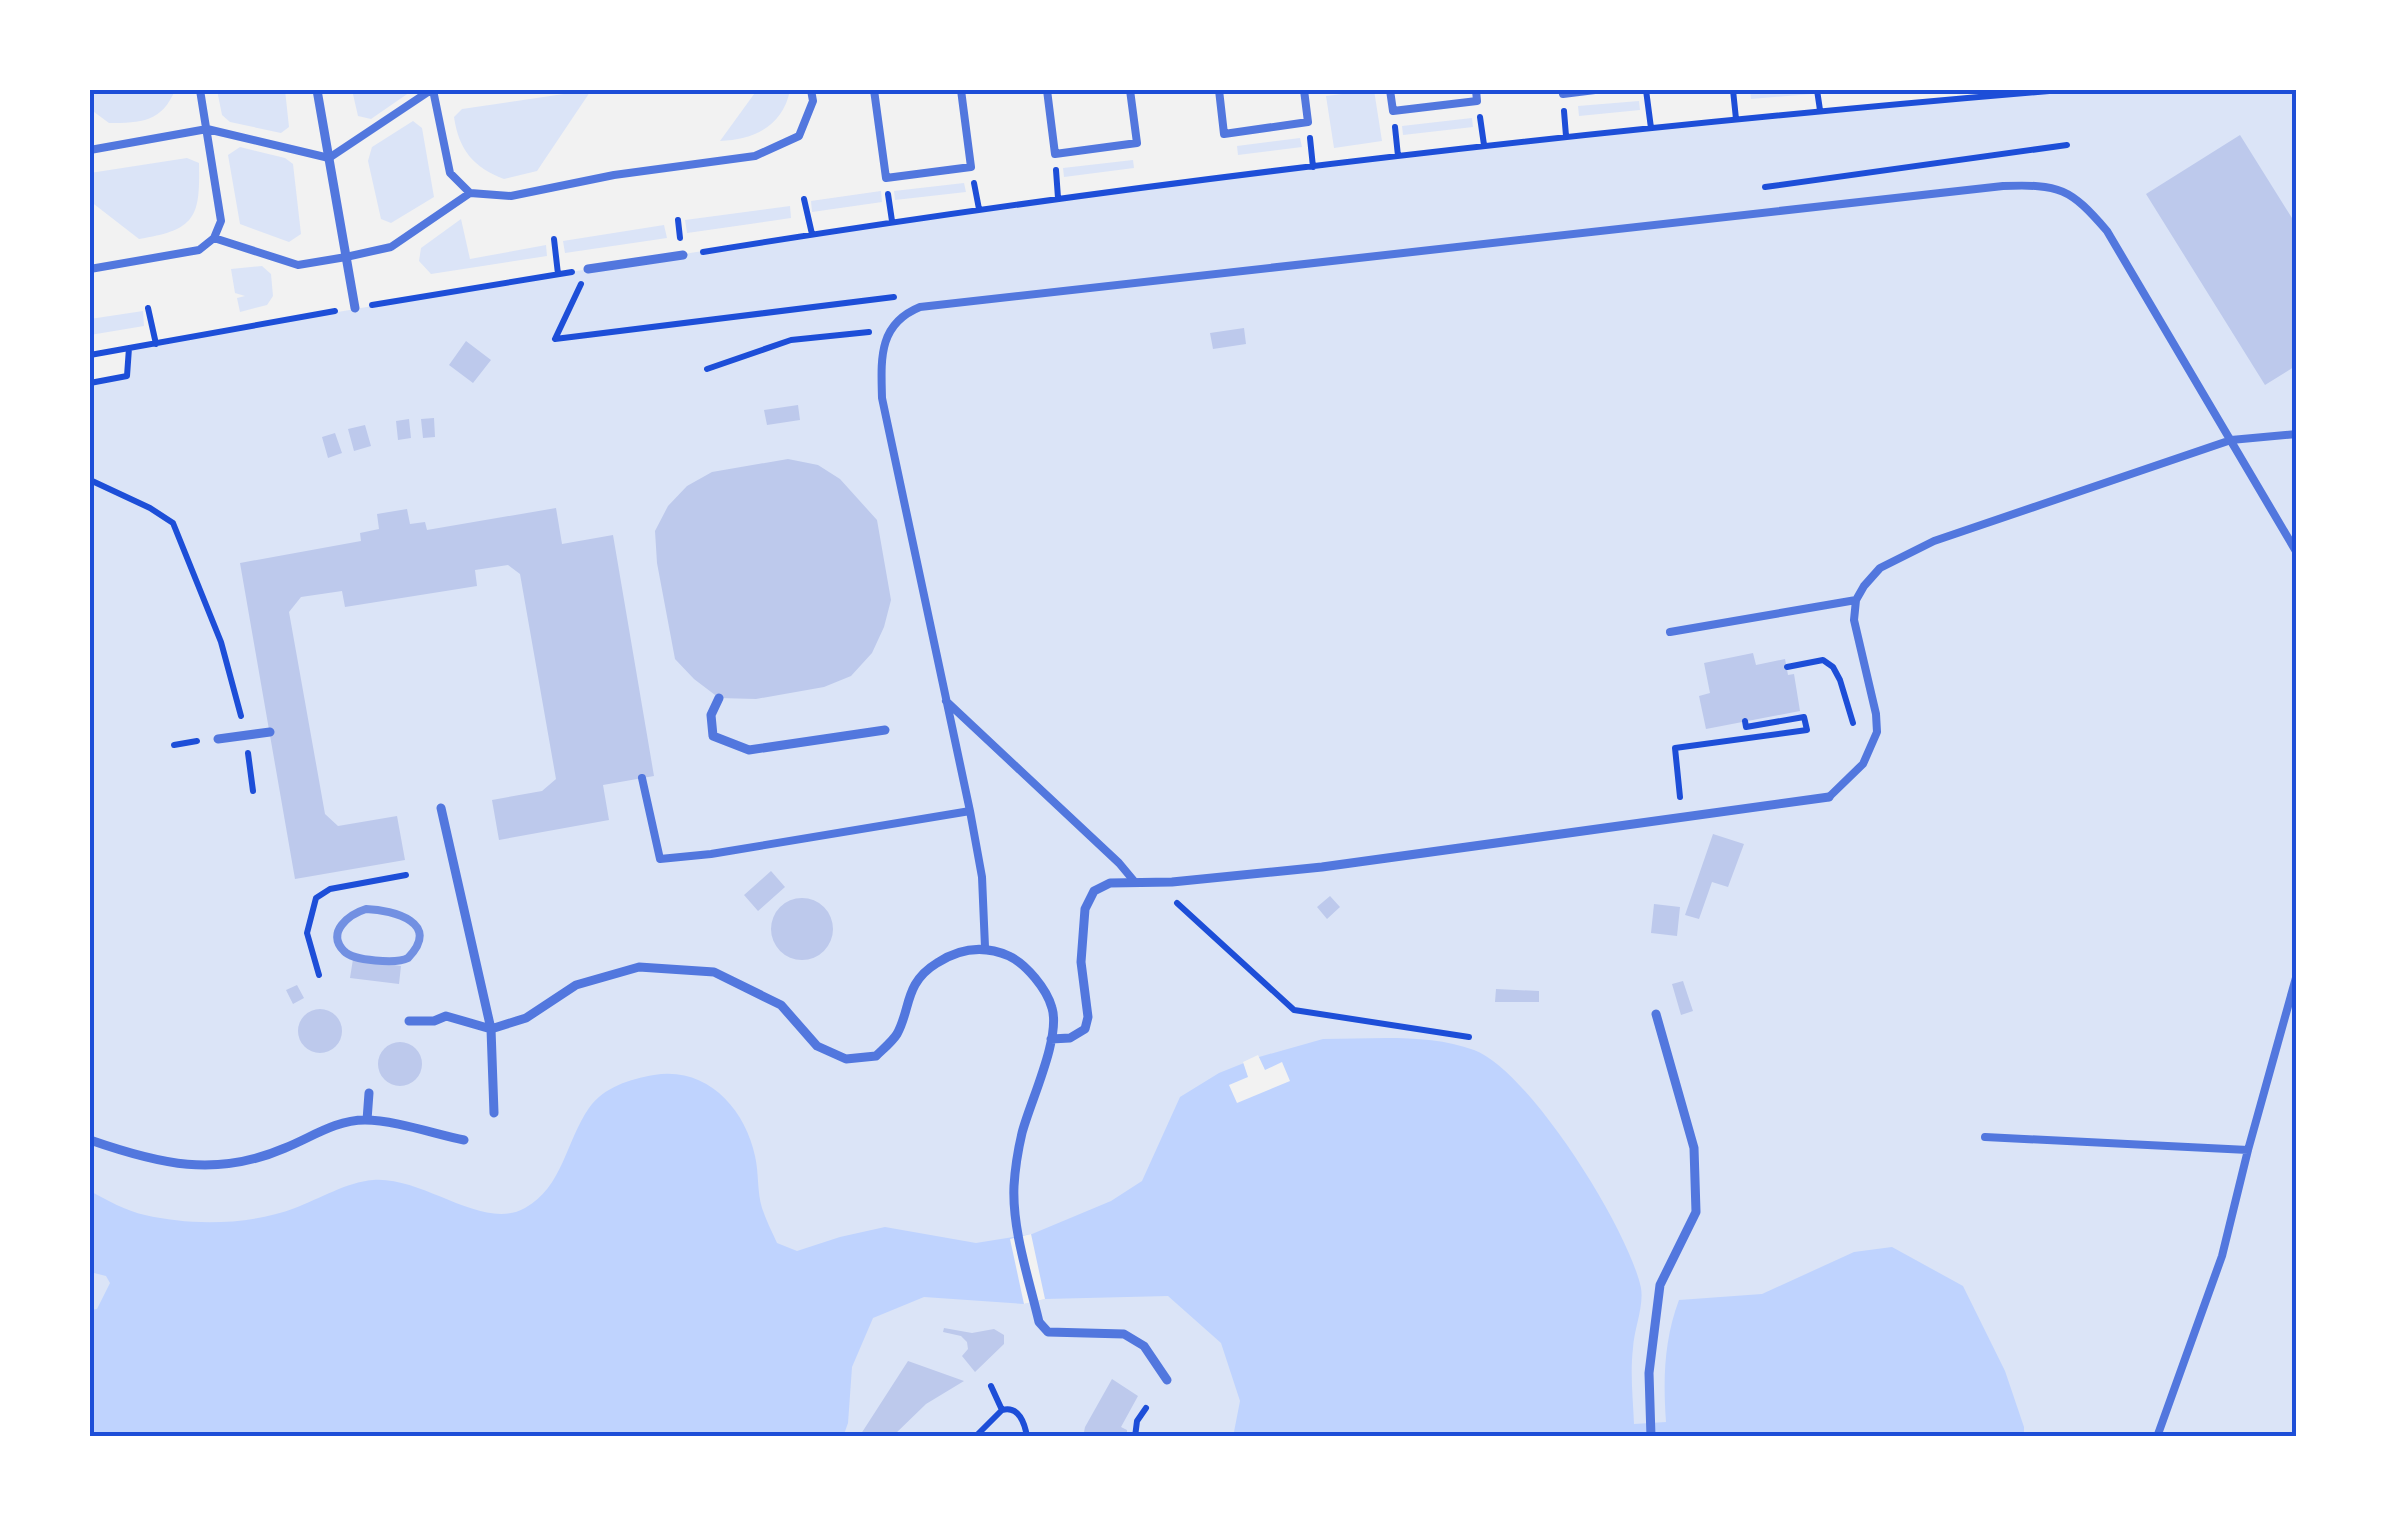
<svg xmlns="http://www.w3.org/2000/svg" width="2387" height="1527" font-family="Poppins,sans-serif">
<style>
.green{fill:#dbe4f7}
.water{fill:#bfd3fe}
.pier{fill:#f2f2f2}
.building{fill:#bdc9ec}
.lines{fill:none;stroke-linecap:round;stroke-linejoin:round}
.path{stroke:#1d4ed8;stroke-width:6}
.service{stroke:#5277de;stroke-width:8}
.pedestrian{stroke:#5277de;stroke-width:9}
.rail{stroke:#7290e2;stroke-width:8}
.neatline{fill:none;stroke:#1d4ed8;stroke-width:4}
</style>
<rect width="100%" height="100%" fill="#f2f2f2"/>
<path class="green" d="M90,90h85c-13,32 -34,33 -66,33l-19,-14z
M217,90h68l4,37 -8,6 -51,-11 -8,-7z
M352,90h61l-42,29 -13,-3z
M757,90h33c-7,36 -36,50 -70,51z
M1374,90l8,51 -48,7 -8,-52z
M1750,90h61l1,4 -61,5z
M2061,90h236v1347h-2207v-1054l37,-7 2,-28 429,-74 334,-53 592,-76z
M584,91l6,1 -53,79 -33,8c-31,-12 -45,-29 -50,-62l8,-8z
M1639,101l1,9 -61,6 -1,-10z
M1472,118l1,9 -70,8 -1,-9z
M413,121l9,7 12,69 -43,26 -10,-4 -13,-58 4,-14z
M1300,138l2,9 -64,8 -1,-9z
M240,147l45,11 8,6 8,70 -12,8 -49,-18 -12,-69z
M187,158l12,5c1,53 -2,67 -60,76l-49,-38v-28z
M1133,160l1,8 -70,9 -1,-9z
M964,183l2,9 -71,8 -1,-9z
M881,191l1,11 -70,10 -1,-11z
M790,206l1,12 -104,15 -2,-13z
M461,219l9,40 76,-14 1,11 -116,18 -12,-13 2,-13z
M664,225l3,13 -102,15 -2,-12z
M262,266l9,8 2,22 -6,9 -27,7 -3,-14 8,-2 -10,-3 -4,-24z
M143,311l1,15 -54,9v-16z"/>
<path class="water" d="M1323,1039c49,0 105,-6 151,11 55,20 155,180 167,238 3,19 -7,41 -8,60 -3,25 0,51 1,76l32,-2c-3,-43 -2,-82 13,-122l83,-6 92,-42 38,-5 71,39 42,85 19,56v10h-791l7,-36 -19,-58 -53,-47 -123,3 -21,5 -100,-7 -51,21 -21,49 -4,56 -5,14h-753v-127l7,-1 13,-26 -4,-7 -16,-4v-81c17,9 36,20 55,24 47,11 105,10 150,-7 24,-9 52,-26 78,-28 51,-4 110,52 152,28 38,-21 41,-67 64,-100 15,-21 41,-29 65,-33 52,-9 91,33 101,81 4,17 2,36 7,52 4,12 10,24 15,35l20,8 43,-14 45,-10 91,16 56,-9 79,-33 31,-20 38,-84 39,-24 40,-16z"/>
<path class="pier" d="M1258,1055l7,15 17,-8 8,19 -53,22 -8,-18 19,-8 -5,-15z
M1031,1234l14,65 -21,5 -14,-65z"/>
<path class="building" d="M2240,135l57,91v139l-32,20 -119,-191z
M1244,328l2,16 -33,5 -3,-16z
M466,341l25,19 -18,23 -24,-18z
M798,405l2,15 -33,5 -3,-15z
M434,418l1,19 -12,1 -2,-19z
M409,419l2,19 -13,2 -2,-19z
M365,425l6,21 -17,5 -6,-22z
M335,433l7,20 -14,5 -6,-21z
M788,459l30,6 22,14 37,41 14,80 -7,27 -12,26 -21,23 -27,11 -68,12 -37,-1 -25,-19 -19,-20 -18,-96 -2,-32 13,-25 19,-20 25,-14z
M556,508l6,36 51,-9 41,241 -51,9 6,35 -110,20 -7,-40 50,-9 14,-12 -36,-205 -12,-9 -33,5 2,16 -132,21 -3,-16 -41,6 -12,15 36,202 13,12 59,-10 8,44 -110,19 -55,-316 121,-22 -1,-8 19,-4 -2,-15 30,-5 3,15 15,-2 2,8z
M1753,653l3,12 29,-6 3,16 6,-1 6,37 -94,18 -7,-33 11,-3 -6,-30z
M1713,834l31,10 -16,43 -16,-5 -13,37 -14,-4z
M771,871l14,16 -27,24 -14,-16z
M1330,896l10,11 -13,12 -10,-12z
M771 929a31 31 0 1 1 62 0a31 31 0 1 1-62 0Z
M1654,904l26,3 -3,29 -26,-3z
M353,959l48,7 -2,18 -49,-6z
M1683,981l10,30 -12,4 -9,-31z
M297,985l7,13 -11,6 -7,-14z
M1496,989l43,2v11h-44z
M298 1031a22 22 0 1 1 44 0a22 22 0 1 1-44 0Z
M378 1064a22 22 0 1 1 44 0a22 22 0 1 1-44 0Z
M944,1328l28,5 22,-4 10,6v9l-29,28 -13,-16 6,-7 -1,-7 -6,-6 -18,-4z
M908,1361l56,20 -38,23 -34,33h-33z
M1112,1379l26,17 -17,31 6,3v7h-44l2,-10z"/>
<g class="lines">
<path class="path" d="M1646,90l5,38
M1733,90l3,29
M1817,90l3,20
M1564,111l2,25
M1480,117l4,28
M1395,127l3,29
M1310,138l3,29
M1056,170l2,28
M974,183l5,26
M1765,187l302,-42
M888,194l4,27
M804,199l8,35
M678,220l2,18
M554,239l4,35
M703,252c451,-73 904,-124 1358,-162
M581,284l-26,55 339,-42
M372,305l200,-33
M148,308l8,36
M90,355l245,-44
M707,369l84,-29 78,-8
M90,383l37,-7 2,-28
M90,480l60,28 23,15 48,119 20,74
M1787,667l36,-7 10,7 7,13 13,43
M174,745l23,-4
M248,753l5,38
M1680,797l-5,-49 132,-18 -3,-13 -58,10 -1,-6
M1177,903l117,107 175,27
M319,975l-12,-42 9,-35 14,-9 76,-14
M991,1386l11,24
M975,1437l27,-27c17,-5 23,14 25,27
M1135,1437l2,-16 9,-13"/>
<path class="service" d="M433,90l17,83 20,20 41,3 103,-21 141,-19 44,-20 14,-35 -2,-11
M874,90l12,88 85,-11 -10,-77
M1047,90l8,64 82,-11 -7,-53
M1219,90l5,44 84,-12 -4,-32
M1390,90l3,21 84,-10 -1,-11
M1562,90l1,4 32,-4
M90,150l117,-21 122,29 102,-68
M214,238l84,27 48,-8 45,-10 79,-54
M90,269l109,-19 15,-12 7,-17 -21,-131
M1670,632l186,-32
M946,701l173,162 15,18
M642,778l18,81 51,-5 259,-43
M1829,797l34,-33 14,-32 -1,-18 -22,-94 2,-20 8,-14 16,-18 54,-27 297,-101 66,-6
M985,947l-3,-70 -12,-66 -88,-413c-1,-39 -4,-74 38,-91l1083,-121c57,-2 67,2 104,45l190,322
M1985,1137l263,13
M2157,1437l65,-181 26,-106 49,-176"/>
<path class="pedestrian" d="M317,90l38,218
M588,269l95,-14
M719,698l-8,17 2,21 36,14 136,-20
M218,739l52,-7
M441,808l50,221 3,84
M409,1021h25l12,-5 45,13 35,-11 50,-33 63,-18 75,5 67,33 36,41 29,13 30,-3c6,-6 16,-14 21,-22 14,-25 7,-51 40,-71 23,-15 47,-18 72,-7 17,8 38,33 43,52 9,30 -22,94 -30,125 -4,17 -7,36 -8,53 -2,44 15,93 25,136l9,10 76,2 20,12 23,34
M1051,1039l19,-1 15,-9 3,-12 -7,-55 4,-53 9,-18 16,-8 62,-1 150,-15 507,-70
M367,1120l2,-27
M90,1140c69,24 126,38 195,8 27,-11 51,-28 80,-28 29,0 70,14 99,20
M1651,1437l-2,-64 11,-88 36,-73 -2,-64 -38,-134"/>
<path class="rail" d="M366,909c28,1 76,14 42,49 -11,6 -55,3 -64,-7 -19,-19 6,-37 22,-42z"/>
</g>
<rect width="2387" height="1527" fill="none" stroke="#ffffff" stroke-width="185"/>
<rect x="92" y="92" width="2202" height="1342" class="neatline"/>
</svg>
